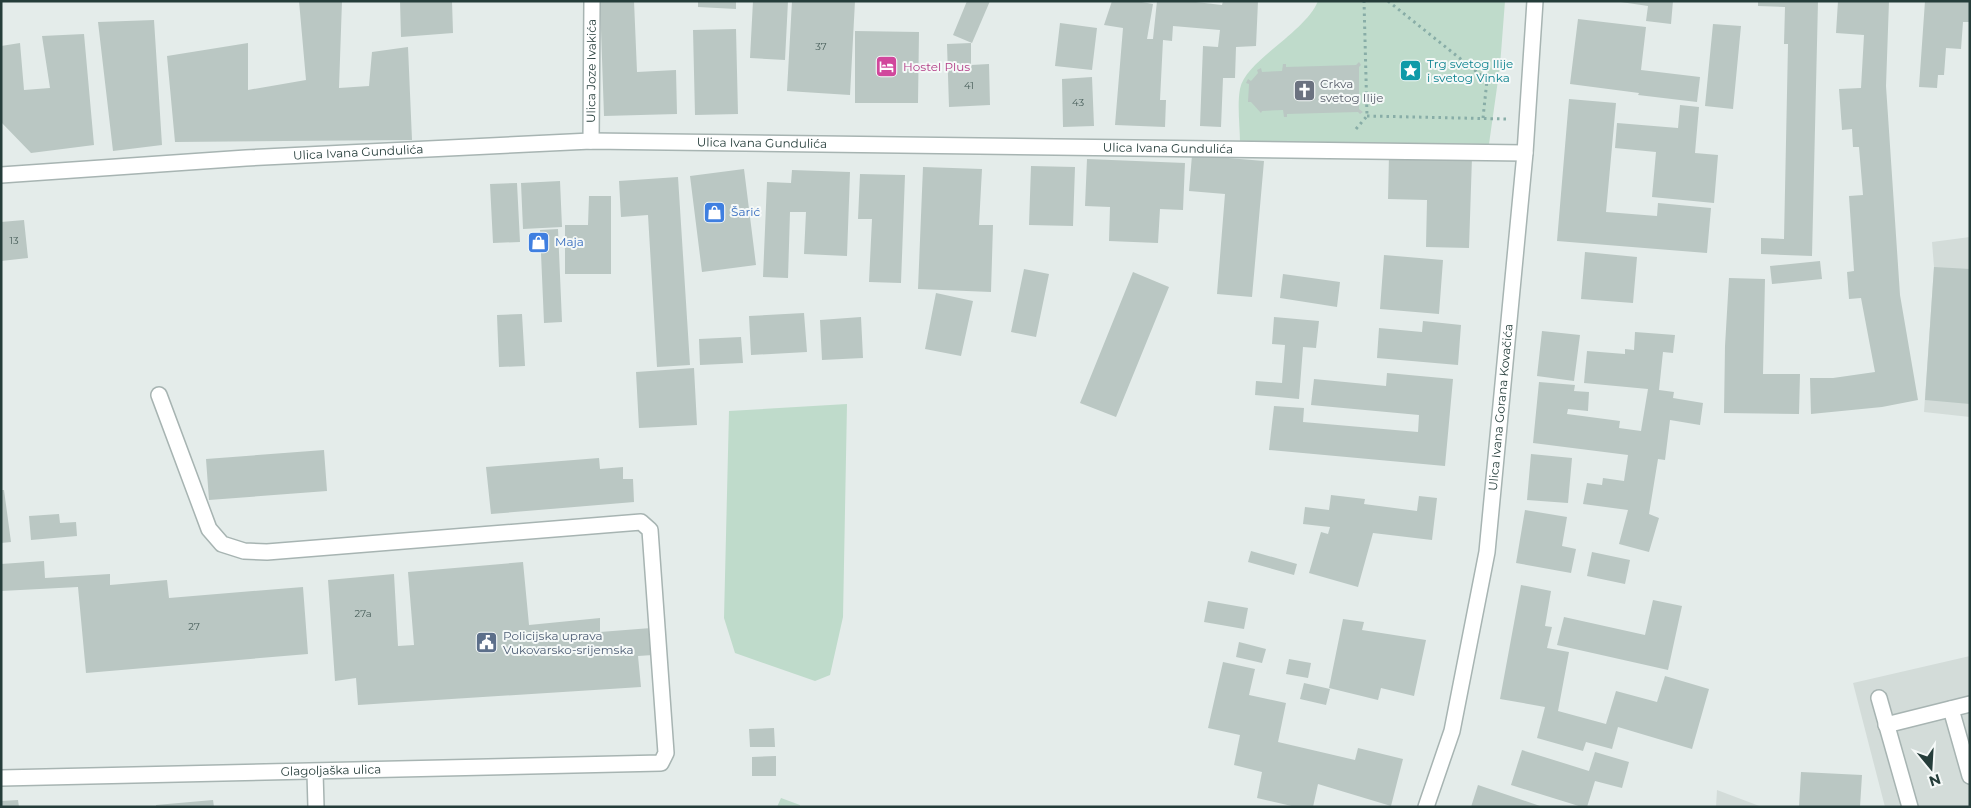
<svg xmlns="http://www.w3.org/2000/svg" width="1971" height="808" font-family="Montserrat,sans-serif">
<style>
.built{fill:#d3dcd9}
.green{fill:#bfdbcb}
.building{fill:#bac7c3}
.lines{fill:none;stroke-linecap:round;stroke-linejoin:round}
.minor-casing{stroke:#a7b4b2;stroke-width:18}
.path{stroke:#88ada7;stroke-width:3;stroke-dasharray:2.5 4;stroke-linecap:butt}
.minor{stroke:#fff;stroke-width:15}
.labels{text-anchor:middle;stroke-width:4;stroke-linejoin:round;paint-order:stroke}
.number-label{font-size:10px;fill:#4a605c}
.culture-label{font-size:12px;fill:#0d838f;stroke:#f5f9f8;text-anchor:start}
.hotel-label{font-size:12px;fill:#b23c85;stroke:#f5f9f8;text-anchor:start}
.street-label{font-size:12px;fill:#253d3a;stroke:#f5f9f8}
.worship-label{font-size:12px;fill:#5b616d;stroke:#f5f9f8;text-anchor:start}
.shop-label{font-size:12px;fill:#366cbe;stroke:#f5f9f8;text-anchor:start}
.service-label{font-size:12px;fill:#4e5e75;stroke:#f5f9f8;text-anchor:start}
</style>
<rect width="100%" height="100%" fill="#e4ecea"/>
<path class="built" d="M1970,237v180l-46,-5 10,-145 -2,-25z
M1970,656v151h-85l-32,-124z
M1717,790l45,17h-46z"/>
<path class="green" d="M1318,1h187l-5,65 -11,78 -249,-1c0,-16 -3,-38 0,-54 5,-28 65,-56 78,-88z
M847,404l-4,213 -13,58 -15,6 -80,-28 -11,-35 5,-207z
M781,798l19,7v2h-23z"/>
<path class="building" d="M299,1h43l-3,87 30,-2 3,-34 36,-5 4,93 -237,2 -8,-86 81,-13v47l58,-10z
M400,1h52l1,32 -52,4z
M600,1h34l3,71 39,-2 1,44 -73,2z
M698,1h38v8l-38,-2z
M753,1h35l-3,59 -35,-2z
M792,1h63l-5,94 -63,-4z
M967,1h23l-18,42 -19,-8z
M1112,1h24l17,3 -6,35h6l4,-38h30l35,4 1,-4h35l-2,45 -20,1 -1,31h-12l-2,49 -21,-1 3,-80 15,1 2,-17 -47,-4 -1,15 -9,-1 -3,60h6l-1,27 -50,-2 8,-97 -19,-3z
M1614,1h59l-2,23 -25,-3 2,-15z
M1758,1h60l-6,255 -51,-2v-16l23,1 4,-195h-4l1,-37 -27,-1z
M1838,1h51l-3,85 14,209 18,105 -36,7 -71,7 -1,-36h23l42,-6 -14,-74 -12,1 -2,-27 7,-1 -5,-75 14,-1 -4,-48h-6l-1,-18 -10,1 -3,-41 22,-1 3,-53 -28,-2z
M1925,1h45v21h-7l-2,27 -15,-1 -2,27h-6l-1,13 -18,-1z
M1578,19l68,8 -5,43 59,7 -3,25 -59,-7 1,-2 -69,-9z
M154,20l8,125 -49,6 -15,-129z
M1060,23l37,5 -5,42 -37,-4z
M1713,24l28,2 -8,83 -28,-3z
M736,29l2,85 -43,1 -2,-85z
M855,31l64,1 -1,71h-63z
M84,34l10,111 -63,8 -30,-31v-76l19,-3 4,47 26,-2 -8,-52z
M971,43v22l18,-1 1,41 -41,2 -2,-63z
M1359,62l2,3 -2,2v42l4,3 -3,2 -2,-2 -71,2v3h-3l-1,-7 -21,1 -1,2 -10,-11h-3l1,-18 -3,-1 2,-4 3,2 7,-8 -1,-3 4,-2 1,4 20,-1 1,-7h3v3l70,-2z
M1092,77l2,49 -31,1 -1,-48z
M1569,99l47,4 -10,109 51,4 1,-13 53,5 -4,45 -150,-12z
M1680,105l19,2 -4,46 23,2 -4,48 -62,-6 4,-45 -41,-4 2,-25 61,5z
M1192,155l72,6 -12,136 -35,-3 8,-100 -36,-3z
M1389,155l83,2 -3,91 -43,-1 1,-47 -39,-1z
M1087,159l98,4 -2,47 -23,-1 -2,34 -49,-2 1,-34 -25,-1z
M1031,166l44,1 -2,59 -44,-1z
M923,167l59,2 -3,56h14l-2,67 -73,-3z
M744,169l12,96 -54,7 -12,-96z
M792,170l58,2 -3,84 -43,-2 2,-42h-16l-2,66 -25,-1 4,-95 24,1z
M860,174l45,1 -4,108 -32,-1 3,-63h-14z
M678,177l12,188 -33,2 -9,-152 -27,2 -2,-36z
M560,181l2,46 -39,2 -2,-46z
M517,183l3,59 -27,1 -3,-59z
M589,196h22v78h-46v-49h23z
M24,220l4,38 -27,3v-39z
M558,229l4,93 -18,1 -4,-93z
M1585,252l52,5 -4,46 -52,-4z
M1384,255l59,5 -4,54 -59,-5z
M1820,261l2,18 -50,5 -2,-18z
M1934,267l36,2v135l-45,-4z
M1024,269l25,5 -13,63 -25,-5z
M1133,272l36,15 -53,130 -36,-14z
M1283,274l57,8 -3,25 -57,-9z
M1729,278l36,1 -2,95h37l-1,40 -75,-1 1,-67z
M936,293l37,8 -12,55 -36,-7z
M804,313l3,39 -56,3 -2,-39z
M522,314l3,52 -26,1 -2,-52z
M861,317l2,41 -41,2 -2,-40z
M1274,317l45,4 -3,27 -13,-1 -4,52 -44,-4 1,-14 26,2 3,-38 -13,-1z
M1423,321l38,4 -3,40 -81,-7 2,-30 43,4z
M1542,331l38,4 -6,46 -37,-5z
M1635,332l40,3 -2,18 -10,-1 -4,38 15,2 -1,6 30,5 -3,22 -30,-5 -5,40 -7,-1 -9,55 10,4 -10,34 -30,-8 9,-34 -45,-6 4,-21 15,2 1,-7 21,3 4,-26 -95,-12 6,-61 36,3 -1,6 15,1 -1,19 -20,-2 -1,5 53,7 -1,7 22,3 7,-42 -64,-6 3,-32 38,3v-5l9,1z
M741,337l2,26 -43,2 -1,-26z
M694,368l3,57 -58,3 -3,-56z
M1387,373l66,6 -8,87 -176,-16 5,-44 30,2 -1,14 115,10 1,-17 -108,-10 3,-26 72,7z
M324,450l3,41 -118,9 -3,-41z
M1531,454l41,4 -4,45 -41,-3z
M599,458l1,11 23,-2v12h10l1,23 -143,12 -5,-47z
M1,490h3l7,52 -10,1z
M1331,495l34,4 -1,5 53,7 2,-15 18,2 -5,42 -59,-7 -15,54 -49,-14 12,-41 7,2 2,-7 -27,-3 2,-17 24,3z
M1525,510l42,7 -5,29 14,3 -5,24 -55,-10z
M59,514l1,9 16,-1 1,14 -46,4 -2,-24z
M1251,551l46,13 -3,11 -46,-13z
M1592,552l38,8 -5,24 -38,-8z
M44,561l1,17 65,-4v11l57,-5 2,18 134,-11 5,67 -222,19 -8,-86 -77,4v-27z
M523,562l6,63 71,-7v14l51,-4 2,27 -15,1 3,31 -283,18 -2,-27 -21,3 -7,-101 66,-6 4,72 16,-1 -6,-73z
M1521,585l30,6 -6,35 7,1 -5,21 22,4 -11,59 48,13 10,-33 41,11 8,-26 44,13 -17,60 -74,-22 -6,22 -26,-7 -3,9 -46,-13 8,-31 -45,-8z
M1653,600l29,6 -14,64 -111,-25 7,-28 81,18z
M1208,601l40,7 -4,21 -40,-7z
M1343,619l21,3 -2,8 64,10 -12,56 -33,-8 -3,12 -49,-12z
M1239,642l27,7 -4,14 -26,-6z
M1289,659l22,4 -3,15 -22,-4z
M1223,662l32,7 -6,26 37,8 -8,39 77,18 3,-12 45,11 -12,47 -73,-22 -5,23h-17l-39,-9 5,-26 -28,-7 6,-30 -32,-7z
M1304,683l26,6 -4,16 -26,-6z
M774,728l1,19h-25l-1,-18z
M1522,750l67,21 6,-19 34,10 -7,26 -27,-7 -8,26h-5l-71,-22z
M776,756v20h-24v-19z
M1801,772l61,3 -2,32h-61z
M1478,785l62,21v1h-69z
M18,800l1,7h-18v-6z
M213,800l1,7h-58v-2z"/>
<g class="lines">
<defs>
<g id="minor">
<path id="s1" d="M591,141l1,-140"/>
<path id="s2" d="M1,175l245,-17 345,-17 934,12"/>
<path d="M1879,698l31,109"/>
<path d="M1951,709l19,67"/>
<path d="M1886,725l84,-21"/>
<path d="M315,772l1,35"/>
<path id="s3" d="M1,778l660,-15 5,-10 -16,-223 -9,-8 -374,30 -23,-1 -22,-7 -13,-15 -50,-134"/>
<path id="s4" d="M1426,807l26,-76 35,-179 38,-399 10,-152"/>
</g>
</defs>
<use href="#minor" class="minor-casing"/>
<path class="path" d="M1388,1l99,79 -4,38
M1367,116l139,3
M1356,129l11,-13 -3,-115"/>
<use href="#minor" class="minor"/>
</g>
<defs>
<symbol id="hotel-square" viewBox="-11 -11 22 22"><rect x="-9" y="-9" width="18" height="18" rx="4" fill="#d1479c" stroke="#f5f9f8"/><path d="M-6-4.5h1.5V1H6V5H4.5V3h-9V5H-6ZM-4 0a1.8 1.8 0 1 1 3.6 0ZM.5 0V-2.5h3Q6-2.5 6 0Z" fill="#fff"/></symbol>
<symbol id="sight-square" viewBox="-11 -11 22 22"><rect x="-9" y="-9" width="18" height="18" rx="4" fill="#0f9aa8" stroke="#f5f9f8"/><path d="M0-6L1.8-2.2L6-1.7L2.9 1.2L3.7 5.4L0 3.3L-3.7 5.4L-2.9 1.2L-6-1.7L-1.8-2.2Z" fill="#fff"/></symbol>
<symbol id="church-square" viewBox="-11 -11 22 22"><rect x="-9" y="-9" width="18" height="18" rx="4" fill="#6b7280" stroke="#f5f9f8"/><path d="M-1.2-6h2.4v3.5h3.3v2.4h-3.3V6h-2.4V-.1h-3.3v-2.4h3.3Z" fill="#fff"/></symbol>
<symbol id="shop-square" viewBox="-11 -11 22 22"><rect x="-9" y="-9" width="18" height="18" rx="4" fill="#3f7fe0" stroke="#f5f9f8"/><path d="M-5-2.5h2.3a2.7 3.5 0 0 1 5.4 0H5L5.5 6h-11ZM-1.5-2.5h3a1.5 2.3 0 0 0-3 0Z" fill="#fff"/></symbol>
<symbol id="civic-square" viewBox="-11 -11 22 22"><rect x="-9" y="-9" width="18" height="18" rx="4" fill="#5c6f8a" stroke="#f5f9f8"/><path d="M-.6-6.5H3V-4.5H.6V-3L4-1V1h2V6H-6V1h2V-1L-.6-3ZM-1.2 2.5V6h2.4V2.5Z" fill="#fff"/></symbol>
</defs>
<g fill-rule="evenodd">
<use href="#hotel-square" x="874" y="54" width="25" height="25"/>
<use href="#sight-square" x="1398" y="58" width="25" height="25"/>
<use href="#church-square" x="1292" y="78" width="25" height="25"/>
<use href="#shop-square" x="702" y="200" width="25" height="25"/>
<use href="#shop-square" x="526" y="230" width="25" height="25"/>
<use href="#civic-square" x="474" y="630" width="25" height="25"/>
</g>
<g class="labels">
<g class="number-label">
<text x="821" y="50">37</text>
<text x="969" y="89">41</text>
<text x="1078" y="106">43</text>
<text x="14" y="244">13</text>
<text x="363" y="617">27a</text>
<text x="194" y="630">27</text>
</g>
<g class="culture-label">
<text x="1427" y="68">Trg svetog Ilije<tspan x="1427" dy="14">i svetog Vinka</tspan></text>
</g>
<g class="hotel-label">
<text x="903" y="71">Hostel Plus</text>
</g>
<g class="street-label">
<text dy="4" stroke="none"><textPath href="#s1" startOffset="70">Ulica Joze Ivakića</textPath></text>
<text dy="4" stroke="none"><textPath href="#s2" startOffset="762">Ulica Ivana Gundulića</textPath></text>
<text dy="4" stroke="none"><textPath href="#s2" startOffset="1168">Ulica Ivana Gundulića</textPath></text>
<text dy="4" stroke="none"><textPath href="#s2" startOffset="358">Ulica Ivana Gundulića</textPath></text>
<text dy="4" stroke="none"><textPath href="#s4" startOffset="408">Ulica Ivana Gorana Kovačića</textPath></text>
<text dy="4" stroke="none"><textPath href="#s3" startOffset="330">Glagoljaška ulica</textPath></text>
</g>
<g class="worship-label">
<text x="1320" y="88">Crkva<tspan x="1320" dy="14">svetog Ilije</tspan></text>
</g>
<g class="shop-label">
<text x="731" y="216">Šarić</text>
<text x="555" y="246">Maja</text>
</g>
<g class="service-label">
<text x="503" y="640">Policijska uprava<tspan x="503" dy="14">Vukovarsko-srijemska</tspan></text>
</g>
</g>
<rect width="1971" height="808" fill="none" stroke="#253d3a" stroke-width="5"/>
<g transform="translate(1931 768) rotate(162)" stroke="#f5f9f8" stroke-width="4" paint-order="stroke">
<path d="M0-4L9 19L0 12L-9 19Z" fill="#253d3a"/>
<text y="-8" font-size="14" font-weight="bold" text-anchor="middle" fill="#253d3a">N</text>
</g>
</svg>
